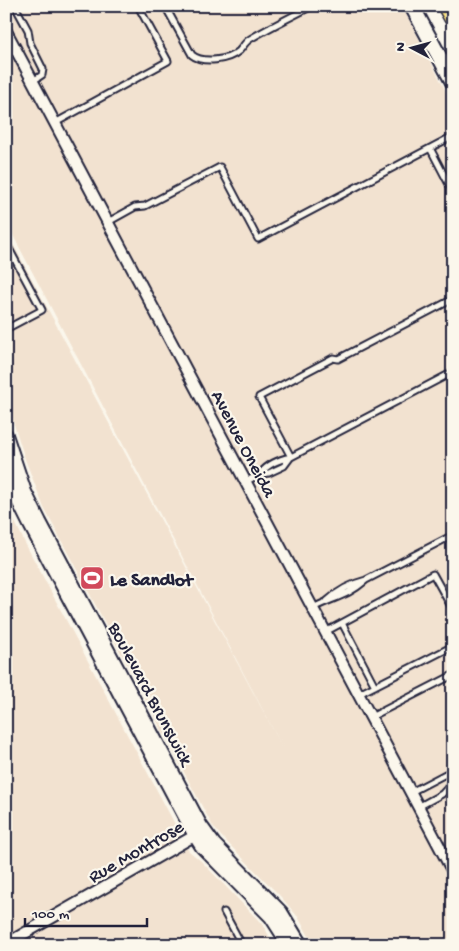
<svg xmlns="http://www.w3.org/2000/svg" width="459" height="951" font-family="'Gochi Hand',sans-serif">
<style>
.built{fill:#f2e2d0}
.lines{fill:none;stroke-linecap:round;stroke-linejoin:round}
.service-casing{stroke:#22223b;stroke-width:9}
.minor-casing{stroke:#22223b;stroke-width:14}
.tertiary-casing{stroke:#22223b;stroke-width:16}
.secondary-casing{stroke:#22223b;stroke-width:18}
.motorway-casing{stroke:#22223b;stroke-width:21}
.service{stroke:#fbf7ec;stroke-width:5}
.minor{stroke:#fbf7ec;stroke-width:10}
.tertiary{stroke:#fbf7ec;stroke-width:12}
.secondary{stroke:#fbf7ec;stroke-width:14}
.motorway{stroke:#fae180;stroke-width:18}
.labels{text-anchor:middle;stroke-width:4.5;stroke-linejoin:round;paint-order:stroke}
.street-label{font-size:19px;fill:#22223b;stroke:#fbf7ec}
.poi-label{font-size:19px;font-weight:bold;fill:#22223b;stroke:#fbf7ec;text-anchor:start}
</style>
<rect width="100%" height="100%" fill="#fbf7ec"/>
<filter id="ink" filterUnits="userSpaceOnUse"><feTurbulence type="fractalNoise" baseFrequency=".02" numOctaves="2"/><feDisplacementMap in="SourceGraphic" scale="10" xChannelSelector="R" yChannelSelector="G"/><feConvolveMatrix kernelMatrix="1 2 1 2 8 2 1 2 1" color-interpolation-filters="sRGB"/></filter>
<g filter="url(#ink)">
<path class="built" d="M6,6h396l51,99v840h-139l-16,-28 -17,-20 -61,-62 -8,-10 -168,-317 -19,-49 -19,-60v-168l278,519 -278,-528z
M6,503l19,40 151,283 1,8 12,17 12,10 62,64 11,20h-268z"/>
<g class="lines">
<defs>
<path id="service" d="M15,6l13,24 2,13 13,26 -1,6 -9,6
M165,6l27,49c11,9 37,5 47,-4 4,-4 6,-9 11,-12 20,-12 41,-22 62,-33
M55,123l113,-62 -30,-55
M430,148l23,44
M108,222l27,-15 10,-1 75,-39 38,72 195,-103
M6,243l36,67 -36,19
M291,457l-32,-60 74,-39 5,1 115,-60
M260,474c8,-10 18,-14 31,-17l162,-85
M245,482l15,-8 9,-1 15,-7 6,-8
M327,601c12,-11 23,-17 39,-21l87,-45
M313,608c19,-10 35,-12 52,-27
M342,623l33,63
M325,632l108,-58 20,36
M359,694l94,-48
M371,717l82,-42
M411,792l42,-22
M418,807l24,-13 11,-12
M224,912l18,33"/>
<path id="minor" d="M6,31l447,841
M6,944l195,-112"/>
<path id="tertiary" d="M6,435l19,57 15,30 161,304 13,18 67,68 20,33
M6,467l12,34 12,24 165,311 7,11 69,70 18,28"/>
<path id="secondary" d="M412,6l41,76"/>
<path id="motorway" d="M447,6l6,11"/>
</defs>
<use href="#service" class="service-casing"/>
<use href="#minor" class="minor-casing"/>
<use href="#tertiary" class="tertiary-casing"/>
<use href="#secondary" class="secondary-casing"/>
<use href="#motorway" class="motorway-casing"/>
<use href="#service" class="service"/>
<use href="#minor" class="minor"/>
<use href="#tertiary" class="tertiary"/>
<use href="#secondary" class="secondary"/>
<use href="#motorway" class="motorway"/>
</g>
</g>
<defs>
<symbol id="stadium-square" viewBox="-11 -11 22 22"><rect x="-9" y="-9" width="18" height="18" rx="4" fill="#d1495b" stroke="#fbf7ec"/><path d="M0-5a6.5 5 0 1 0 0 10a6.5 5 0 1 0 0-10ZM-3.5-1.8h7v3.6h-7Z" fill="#fff"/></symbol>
</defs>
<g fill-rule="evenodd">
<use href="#stadium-square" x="78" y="564" width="28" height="28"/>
</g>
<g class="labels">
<g class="street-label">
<text transform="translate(245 443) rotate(62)" y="7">Avenue Oneida</text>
<text transform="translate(152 693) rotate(62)" y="7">Boulevard Brunswick</text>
<text transform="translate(135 850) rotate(-30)" y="7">Rue Montrose</text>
</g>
<g class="poi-label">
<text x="110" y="585">Le Sandlot</text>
</g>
</g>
<rect width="459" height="951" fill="none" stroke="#fbf7ec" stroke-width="25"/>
<rect x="12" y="12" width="434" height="926" fill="none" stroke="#22223b" stroke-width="2" filter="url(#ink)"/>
<g transform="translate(412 48) rotate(276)" stroke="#fbf7ec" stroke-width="4" paint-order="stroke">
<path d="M0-4L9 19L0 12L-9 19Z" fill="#22223b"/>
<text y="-8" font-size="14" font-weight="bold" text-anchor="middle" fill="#22223b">N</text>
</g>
<path d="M25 918v8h122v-8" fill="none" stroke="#22223b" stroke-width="2.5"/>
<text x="32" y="918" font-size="15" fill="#22223b" stroke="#fbf7ec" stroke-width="4" paint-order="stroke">100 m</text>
</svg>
